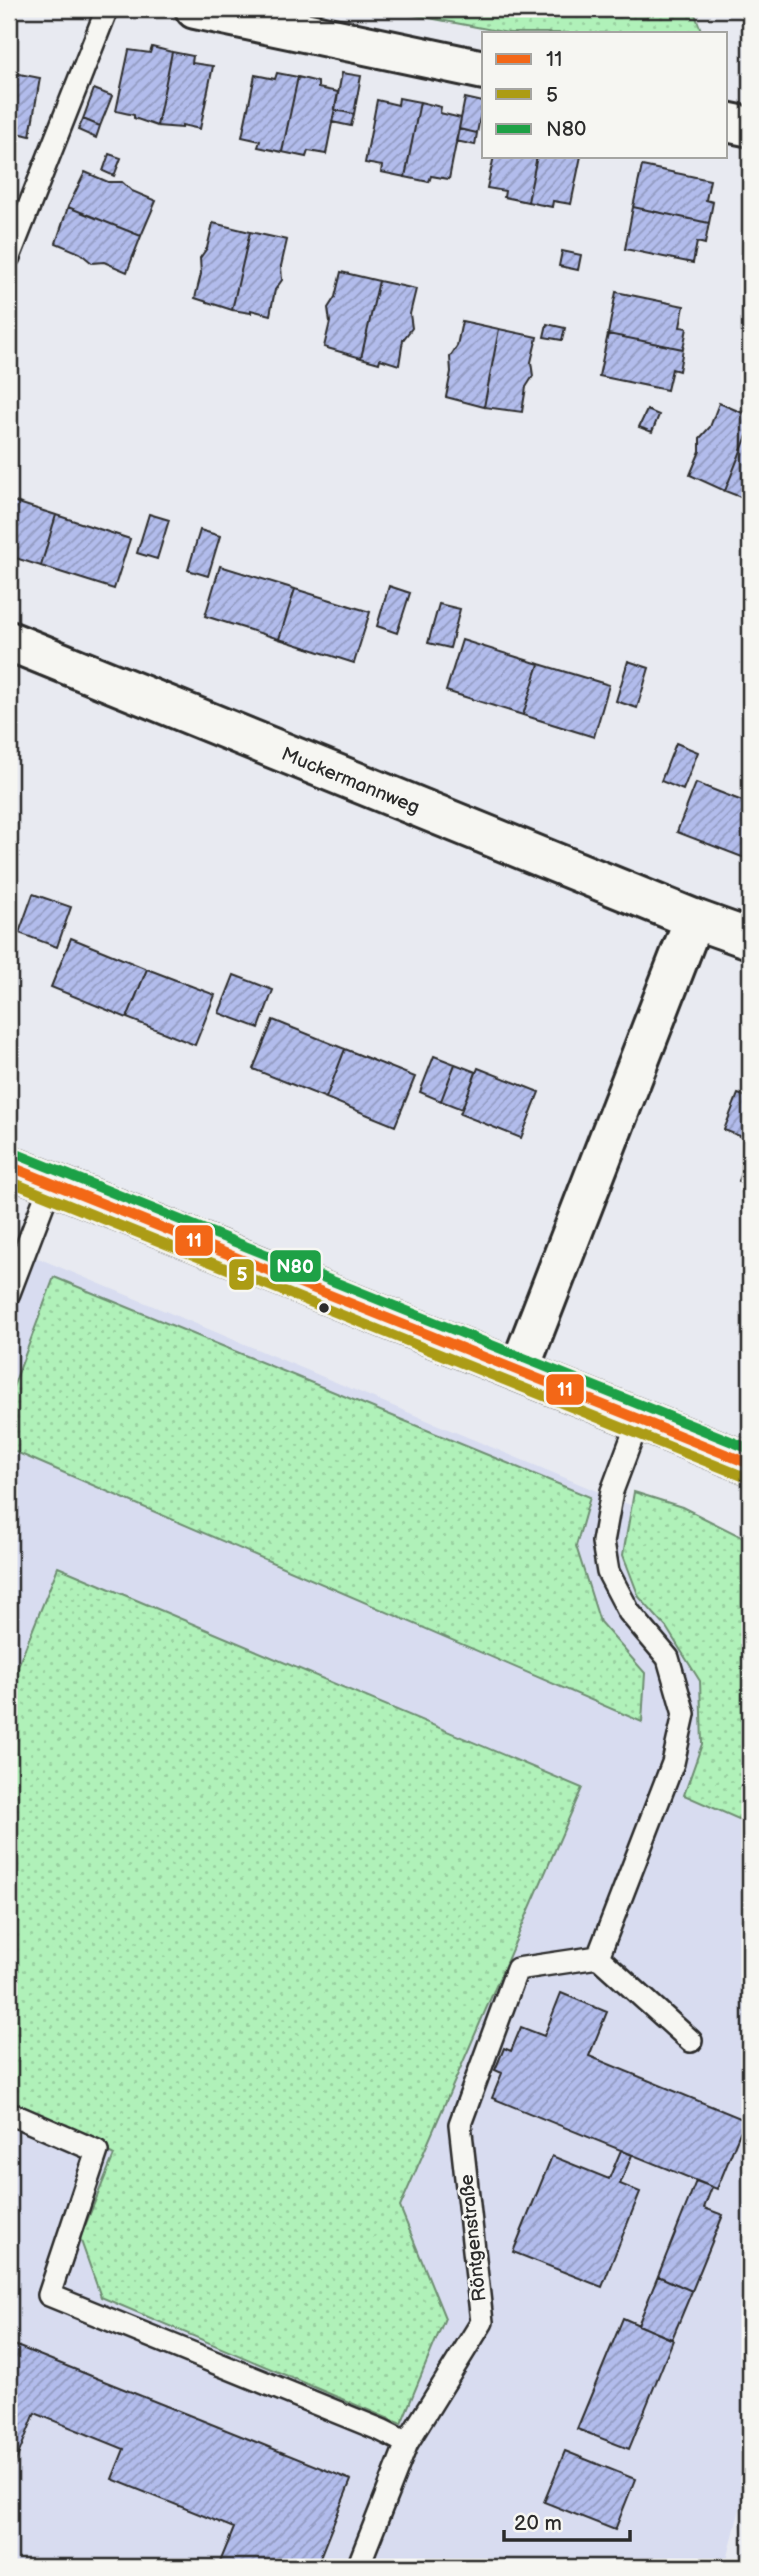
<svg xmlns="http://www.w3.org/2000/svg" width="759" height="2576" font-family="'Balsamiq Sans',sans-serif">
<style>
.built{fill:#d8dcf0}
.grass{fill:url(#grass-dots);stroke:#6e8e72;stroke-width:2}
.building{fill:url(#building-hatch);stroke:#2b2b2b;stroke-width:2}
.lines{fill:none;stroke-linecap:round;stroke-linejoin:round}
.lane-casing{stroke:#2b2b2b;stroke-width:26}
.street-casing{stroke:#2b2b2b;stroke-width:44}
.secondary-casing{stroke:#2b2b2b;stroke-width:44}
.lane{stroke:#f6f6f2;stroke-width:21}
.street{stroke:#f6f6f2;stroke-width:38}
.secondary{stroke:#f6f6f2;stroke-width:38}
.bus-1-casing{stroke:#f6f6f2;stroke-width:16}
.bus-2-casing{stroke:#f6f6f2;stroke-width:16}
.bus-3-casing{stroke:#f6f6f2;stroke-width:16}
.bus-1{stroke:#f36717;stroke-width:10}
.bus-2{stroke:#ac9c14;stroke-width:10}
.bus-3{stroke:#1ea146;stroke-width:10}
.bus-dot{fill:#2b2b2b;stroke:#f6f6f2;stroke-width:2.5}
.labels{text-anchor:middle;stroke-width:5;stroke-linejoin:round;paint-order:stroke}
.street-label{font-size:19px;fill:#2b2b2b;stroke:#f6f6f2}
.line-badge{stroke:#f6f6f2;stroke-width:2.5}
.badge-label{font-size:19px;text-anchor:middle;font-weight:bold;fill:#fff}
</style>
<defs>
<pattern id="grass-dots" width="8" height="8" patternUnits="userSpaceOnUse" patternTransform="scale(1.75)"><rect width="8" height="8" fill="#b0f1b9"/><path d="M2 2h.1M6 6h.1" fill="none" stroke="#98cf9f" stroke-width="1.8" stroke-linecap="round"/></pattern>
<pattern id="building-hatch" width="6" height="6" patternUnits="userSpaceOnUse" patternTransform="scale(1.75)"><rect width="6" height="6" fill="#b2bcec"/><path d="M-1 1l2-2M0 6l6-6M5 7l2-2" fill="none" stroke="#9199bf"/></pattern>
</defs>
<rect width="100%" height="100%" fill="#e8eaf1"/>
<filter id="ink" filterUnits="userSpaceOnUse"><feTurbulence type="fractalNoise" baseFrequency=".0143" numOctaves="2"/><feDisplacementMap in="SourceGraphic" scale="14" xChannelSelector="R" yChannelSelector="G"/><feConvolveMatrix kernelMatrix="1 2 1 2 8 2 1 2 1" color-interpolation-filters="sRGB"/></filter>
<g filter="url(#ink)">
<path class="built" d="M9,1246l741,309v915l-25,97h-716z"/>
<path class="grass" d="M382,9h311l9,24h-194z
M54,1277l536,220 -14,49 24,76 45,51 -3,49 -633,-273v-51z
M634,1492l48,15 68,34v283l-66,-29 18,-51 -2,-63 -34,-54 -27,-30 -16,-42z
M58,1567l524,221 -182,419 45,111 -44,106 -300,-127 -21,-59 34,-83 -105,-56v-411z"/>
<path class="building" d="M152,47l20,5 -15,74 -23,-8v-3l-18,-4 13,-61 21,3z
M172,52l21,4 -1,7 21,3 -13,63 -18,-4v3l-25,-2z
M9,72l31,6 -10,58 -21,-5z
M277,73l21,4 -16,75 -24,-5 2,-6 -18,-4 13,-62 20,4z
M342,73l19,3 -7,38 -19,-4z
M298,77l20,5v6l20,4 -12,62 -18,-3 -2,6 -24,-5z
M94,89l18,7 -12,30 -17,-7z
M399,98l21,4 -15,75 -24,-5 1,-6 -17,-3 12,-63 21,5z
M465,98l18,4 -6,31 -18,-4z
M420,102l21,5 -1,6 21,5 -12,61 -18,-3 -2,6 -24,-5z
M335,110l19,4 -3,12 -19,-4z
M83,119l17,7 -4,12 -18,-8z
M459,129l18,4 -2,12 -19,-4z
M109,154l12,4 -7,18 -11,-5z
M494,156h43l-9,46 -24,-5 1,-6 -18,-3z
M537,156h44l-10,48 -18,-3 -1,6 -24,-5z
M642,166l68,14 -4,20 7,2 -4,21 -76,-16z
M85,172l23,10h14l10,9 24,10 -15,35 -73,-29z
M68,207l73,29 -14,36 -23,-10 -12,1 -12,-10 -24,-10z
M633,207l76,16 -4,21 -8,-2 -4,21 -68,-14z
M213,223l37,9 -18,78 -37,-12 6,-24 -1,-16 7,-10z
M250,232l37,8 -6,26 1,14 -7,10 -5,25 -19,-5v3l-19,-3z
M562,251l19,4 -3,15 -19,-4z
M341,272l38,9 -18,77 -37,-11 6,-25 -2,-14 7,-11z
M379,281l37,8 -6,25 2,14 -9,12 -4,25 -19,-6 -1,4 -18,-5z
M616,292l68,14 -4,21 7,1 -4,21 -75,-15z
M462,321l37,8 -15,78 -38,-10 5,-25 -1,-15 7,-11z
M547,324l18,4 -3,12 -18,-3z
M499,329l38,8 -6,25 2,14 -7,11 -4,25 -38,-5z
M608,334l75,15 -4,22 -7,-2 -5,21 -68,-14z
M719,403l31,13v12l-25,63 -35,-16 10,-24v-13l10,-11z
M647,410l12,5 -7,17 -13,-5z
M750,428v70l-6,-2 -1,2 -18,-7z
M9,500l47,15 -15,51 -32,-10z
M149,514l20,6 -12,39 -20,-6z
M56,515l74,24 -16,50 -73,-23z
M200,530l20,6 -12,40 -20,-6z
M220,566l75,23 -16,50 -74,-23z
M389,586l21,7 -13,40 -20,-7z
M295,589l75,23 -16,51 -75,-24z
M439,604l21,5 -10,39 -22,-5z
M462,640l77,24 -16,51 -77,-24z
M628,661l21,7 -12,40 -21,-7z
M539,664l70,21 -15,52 -71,-22z
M676,743l22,9 -15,38 -22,-9z
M696,783l54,21v56l-73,-28z
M33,894l38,13 -14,40 -38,-14z
M71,938l76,31 -20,49 -76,-31z
M147,969l68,26 -20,50 -68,-27z
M234,975l39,15 -14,38 -40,-15z
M273,1020l72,29 -19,49 -73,-29z
M345,1049l70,28 -20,49 -69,-28z
M434,1056l21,8 -14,37 -21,-9z
M455,1064l21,8 -14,37 -21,-8z
M478,1068l61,24 -18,46 -61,-24z
M738,1094l12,4v28l-5,12 -21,-8z
M750,1152v33l-11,-4z
M561,1993l46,19 -18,44 156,64 -28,69 -225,-91 10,-25 -7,-3 9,-22 7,3 10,-24 23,9z
M621,2150l11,5 -12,29 20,8 -38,95 -89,-35 39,-96 57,23z
M696,2181l16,6 -8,21 19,7 -31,76 -34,-15z
M658,2276l34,15 -20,48 -34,-14z
M623,2318l50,22 -44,109 -52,-20z
M9,2343l342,137 -35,87h-98l16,-39 -122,-49 12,-30 -89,-36 -26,65z
M565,2451l70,28 -20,51 -71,-28z"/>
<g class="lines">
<defs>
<path id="lane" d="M9,257l98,-248
M9,1293l42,-110
M598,1957l93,84
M9,2113l88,38 -48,144 332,135 26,13
M358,2567l49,-124 75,-121 -22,-198 57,-155 81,-12 75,-194 11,-49 -16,-56 -39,-46 -21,-40 -5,-30 9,-51 27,-72"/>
<g id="street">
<path d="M195,9l289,61"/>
<path d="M726,122l24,5"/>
<path id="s1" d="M9,641l685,278 -175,451"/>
<path d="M694,919l56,20"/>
</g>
<path id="secondary" d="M9,1166l741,298"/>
</defs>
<use href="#lane" class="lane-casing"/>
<use href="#street" class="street-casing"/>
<use href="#secondary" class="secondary-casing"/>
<use href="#lane" class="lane"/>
<use href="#street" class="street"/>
<use href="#secondary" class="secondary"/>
<defs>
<path id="bus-1" d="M9,1166l741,298"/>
<path id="bus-2" d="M9,1181l736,296"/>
<path id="bus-3" d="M14,1153l736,296"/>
</defs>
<use href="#bus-1" class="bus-1-casing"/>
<use href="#bus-2" class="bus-2-casing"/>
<use href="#bus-3" class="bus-3-casing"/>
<use href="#bus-1" class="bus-1"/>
<use href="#bus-2" class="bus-2"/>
<use href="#bus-3" class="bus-3"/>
</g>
</g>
<circle class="bus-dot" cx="324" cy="1308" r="6"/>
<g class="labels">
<g class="street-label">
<text dy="7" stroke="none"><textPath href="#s1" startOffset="369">Muckermannweg</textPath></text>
<text transform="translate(472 2238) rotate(-96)" y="7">Röntgenstraße</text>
</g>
</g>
<g class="line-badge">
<rect x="174" y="1224" width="40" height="33" rx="7" fill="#f36717"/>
<rect x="269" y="1249" width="53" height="34" rx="7" fill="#1ea146"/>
<rect x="228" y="1258" width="27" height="33" rx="7" fill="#ac9c14"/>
<rect x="545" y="1373" width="40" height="33" rx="7" fill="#f36717"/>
</g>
<g class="badge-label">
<text x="194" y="1247">11</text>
<text x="295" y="1273">N80</text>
<text x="242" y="1281">5</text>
<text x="565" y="1396">11</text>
</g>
<rect width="759" height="2576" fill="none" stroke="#f6f6f2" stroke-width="35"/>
<rect x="18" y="18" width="724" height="2541" fill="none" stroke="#2b2b2b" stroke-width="2.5" filter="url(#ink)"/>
<rect x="482" y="32" width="245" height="126" fill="#f6f6f2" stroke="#a5a5a2" stroke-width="2"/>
<rect x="496" y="54" width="35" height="10" fill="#f36717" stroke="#a5a5a2" stroke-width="2"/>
<text x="546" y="66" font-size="21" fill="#2b2b2b">11</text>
<rect x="496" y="89" width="35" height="10" fill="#ac9c14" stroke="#a5a5a2" stroke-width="2"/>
<text x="546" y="102" font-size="21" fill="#2b2b2b">5</text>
<rect x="496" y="124" width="35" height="10" fill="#1ea146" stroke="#a5a5a2" stroke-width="2"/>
<text x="546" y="136" font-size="21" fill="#2b2b2b">N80</text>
<path d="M504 2530v10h126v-10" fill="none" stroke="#2b2b2b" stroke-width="3.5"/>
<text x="514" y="2530" font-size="21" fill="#2b2b2b" stroke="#f6f6f2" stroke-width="5" paint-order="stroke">20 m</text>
</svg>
